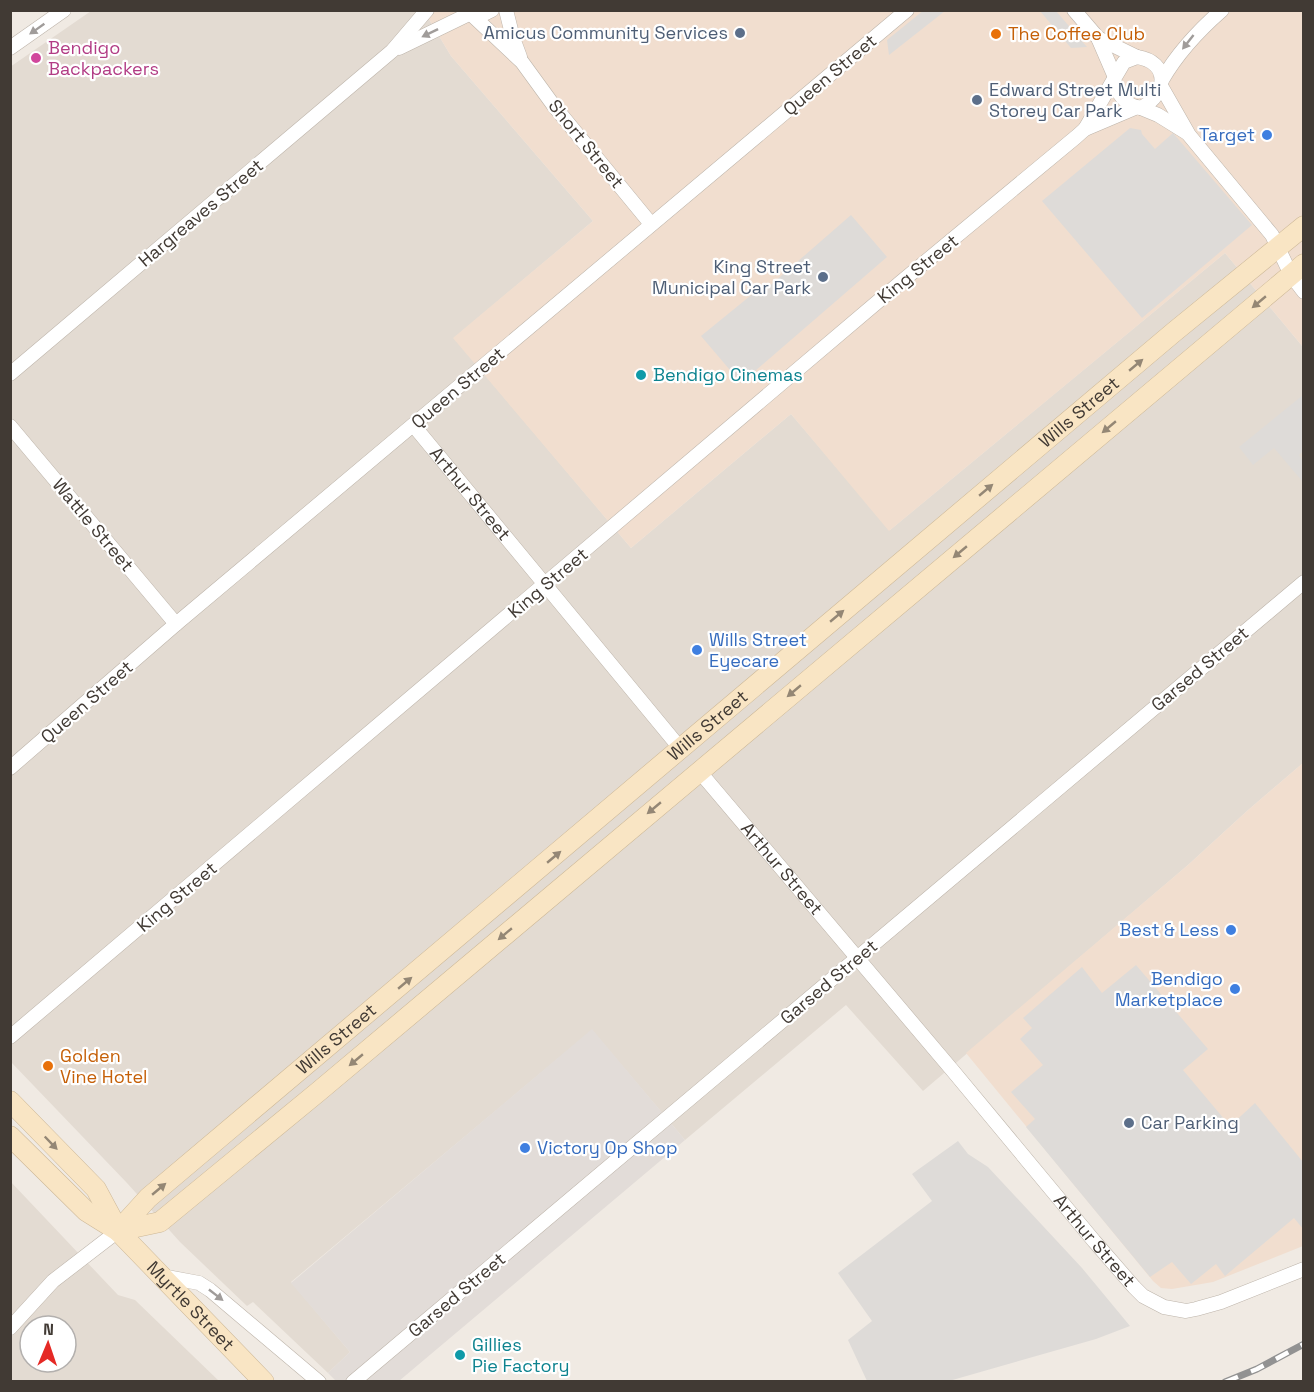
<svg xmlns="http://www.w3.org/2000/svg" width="1314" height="1392" font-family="'Space Grotesk',sans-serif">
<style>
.residential{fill:#e3dbd2;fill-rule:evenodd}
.commercial{fill:#f1decf}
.industrial{fill:#e2dcd8}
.parking{fill:#dedbd8}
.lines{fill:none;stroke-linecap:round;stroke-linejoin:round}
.street-casing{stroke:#bdb4aa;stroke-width:15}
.secondary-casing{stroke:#ccb796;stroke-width:21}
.street{stroke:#fff;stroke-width:14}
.secondary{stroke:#f9e5c4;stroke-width:20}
.rail-casing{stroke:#929292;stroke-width:7}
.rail{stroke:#fff;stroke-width:4.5;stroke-dasharray:14;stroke-linecap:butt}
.oneway{fill:#a09c9a}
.oneway2{fill:#948775}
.service-dot{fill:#5c6f8a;stroke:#fff;stroke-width:2}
.food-dot{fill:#e8710a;stroke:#fff;stroke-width:2}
.hotel-dot{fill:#d1479c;stroke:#fff;stroke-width:2}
.shop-dot{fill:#3f7fe0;stroke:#fff;stroke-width:2}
.culture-dot{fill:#0f9aa8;stroke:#fff;stroke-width:2}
.labels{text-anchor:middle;stroke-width:4.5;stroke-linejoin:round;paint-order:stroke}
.service-label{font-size:18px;fill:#4e5e75;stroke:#fff;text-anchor:end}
.food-label{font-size:18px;fill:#c56008;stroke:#fff;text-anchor:start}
.hotel-label{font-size:18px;fill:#b23c85;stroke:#fff;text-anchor:start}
.street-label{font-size:18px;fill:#413a34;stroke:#fff}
.shop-label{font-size:18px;fill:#366cbe;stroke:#fff;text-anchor:end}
.culture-label{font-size:18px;fill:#0d838f;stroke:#fff;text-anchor:start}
</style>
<rect width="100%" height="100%" fill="#f0eae3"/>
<path class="residential" d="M91,11h333l27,45 142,165 -139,117 177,210 160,-134 99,116 335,-277 78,94v416l-56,48 -59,54 -265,226 -77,-86 -161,135 -93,-110 -301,252 59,70 -22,21 -75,-71 -6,4 -67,-64 -53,-59 -116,-121 -1,-995z
M10,1181l108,114 17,5 84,81h-208zM30,1326h36v36h-36z"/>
<path class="commercial" d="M424,11h879v336l-78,-94 -336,278 -98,-117 -160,134 -178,-210 140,-117 -142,-165z
M1303,763v483l-90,36 -41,7 -11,-1 -8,-7 -187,-228 222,-188 59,-54z"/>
<path class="industrial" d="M592,1029l93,111 -286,241h-63l-8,-8 22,-21 -59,-69z"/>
<path class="parking" d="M924,10l21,1 -56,44 -2,-15z
M1040,11h16l31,36 -16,1z
M1130,128l11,2 1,4 13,15 18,-16 79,92 -110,93 -100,-117z
M851,215l36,42 -146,126 -40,-47 54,-44 3,4z
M1303,395v56l-4,4 4,6v21l-29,-34 -21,17 -14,-18z
M1136,965l72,84 -25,21 47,56 25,-23 48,59v67l-9,-11 -69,58 -9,-12 -25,20 -19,-22 -22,15 -124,-150 9,-8 -24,-27 32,-27 -23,-26 12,-11 -9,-10 59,-51 20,26z
M958,1141l10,13 20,13 94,101 48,58 -34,13 -147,42h-82l-19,-41 24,-19 -34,-48 94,-72 -20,-27z"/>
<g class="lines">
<defs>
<g id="street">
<path d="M506,10l7,28 7,19"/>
<path d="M1074,10l24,28 16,37"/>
<path d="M468,14l14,1 10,-5"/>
<path d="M472,15l50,47 32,44 97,118"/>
<path d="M1098,38l39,19"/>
<path d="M10,48l54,-38"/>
<path d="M399,48l70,-34"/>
<path d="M1137,57c33,5 31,37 4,51 -16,-2 -24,-15 -27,-29l10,-17z"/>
<path d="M1162,80c16,-28 36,-49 60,-70"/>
<path d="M1161,86l28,49 83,100 19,40 13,17"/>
<path d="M1141,108l17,7 29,18"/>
<path d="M1085,129l29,-50"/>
<path d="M10,374l382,-323 35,-41"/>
<path d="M10,426l166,198"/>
<path id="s1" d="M414,426l266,322"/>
<path d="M10,768l166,-144 731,-614"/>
<path id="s2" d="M699,771l254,300 141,170 40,46 9,9 21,11 22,4 10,-2 25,-7 83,-33"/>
<path d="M10,1037l891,-755 175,-145 9,-8 52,-22"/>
<path d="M162,1276l37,7 11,7 109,92"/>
<path d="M10,1328l43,-47 65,-50"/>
<path d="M353,1382l951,-800"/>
</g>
<g id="secondary">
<path d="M10,1101l86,88 21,39"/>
<path id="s3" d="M10,1136l76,75 32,20 146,151"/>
<path id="s4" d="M118,1231l30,-33 1026,-866 130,-106"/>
<path d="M118,1231l42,-9 158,-130 986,-828"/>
</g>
</defs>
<use href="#street" class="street-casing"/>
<use href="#secondary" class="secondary-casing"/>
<use href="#street" class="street"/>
<use href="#secondary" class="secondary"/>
<defs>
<path id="rail" d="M1225,1382l32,-13 47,-25"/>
</defs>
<use href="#rail" class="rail-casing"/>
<use href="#rail" class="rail"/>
</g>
<defs><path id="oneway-solid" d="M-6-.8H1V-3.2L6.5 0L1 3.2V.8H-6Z" transform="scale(1.5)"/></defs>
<g class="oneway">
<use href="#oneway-solid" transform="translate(37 29) rotate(145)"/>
<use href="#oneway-solid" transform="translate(430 33) rotate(154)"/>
<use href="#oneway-solid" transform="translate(1188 42) rotate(128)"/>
<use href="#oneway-solid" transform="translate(216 1295) rotate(38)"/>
</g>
<g class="oneway2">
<use href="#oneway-solid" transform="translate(1259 302) rotate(140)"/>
<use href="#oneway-solid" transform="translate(1136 365) rotate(-40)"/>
<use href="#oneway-solid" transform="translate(1109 427) rotate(140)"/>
<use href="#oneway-solid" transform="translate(986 490) rotate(-40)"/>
<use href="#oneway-solid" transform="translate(960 552) rotate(140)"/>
<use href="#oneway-solid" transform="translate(837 616) rotate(-40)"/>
<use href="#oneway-solid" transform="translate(794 691) rotate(140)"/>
<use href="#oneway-solid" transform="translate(654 808) rotate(140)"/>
<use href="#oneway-solid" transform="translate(554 857) rotate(-40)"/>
<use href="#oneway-solid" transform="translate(505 934) rotate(140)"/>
<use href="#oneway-solid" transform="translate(405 983) rotate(-40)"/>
<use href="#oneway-solid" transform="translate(356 1060) rotate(140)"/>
<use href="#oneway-solid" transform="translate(51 1143) rotate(46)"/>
<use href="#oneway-solid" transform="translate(159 1189) rotate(-40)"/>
</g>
<g class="service-dot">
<circle cx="740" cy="33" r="6"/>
<circle cx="977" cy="100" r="6"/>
<circle cx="823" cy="277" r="6"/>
<circle cx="1129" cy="1123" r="6"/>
</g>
<g class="food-dot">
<circle cx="996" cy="34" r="6"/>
<circle cx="48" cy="1066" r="6"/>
</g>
<circle class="hotel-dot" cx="36" cy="58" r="6"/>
<g class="shop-dot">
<circle cx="1267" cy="135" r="6"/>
<circle cx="697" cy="650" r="6"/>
<circle cx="1231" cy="930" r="6"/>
<circle cx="1235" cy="989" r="6"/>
<circle cx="525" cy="1148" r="6"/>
</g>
<g class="culture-dot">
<circle cx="641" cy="375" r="6"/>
<circle cx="460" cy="1355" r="6"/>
</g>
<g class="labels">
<g class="service-label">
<text x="728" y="39">Amicus Community Services</text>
<text x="989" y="96" text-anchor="start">Edward Street Multi<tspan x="989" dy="21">Storey Car Park</tspan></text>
<text x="811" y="273">King Street<tspan x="811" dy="21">Municipal Car Park</tspan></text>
<text x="1141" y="1129" text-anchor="start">Car Parking</text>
</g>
<g class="food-label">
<text x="1008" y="40">The Coffee Club</text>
<text x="60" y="1062">Golden<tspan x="60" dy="21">Vine Hotel</tspan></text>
</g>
<g class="hotel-label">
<text x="48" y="54">Bendigo<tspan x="48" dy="21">Backpackers</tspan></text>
</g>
<g class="street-label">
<text transform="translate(830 75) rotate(-40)" y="6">Queen Street</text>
<text transform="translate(586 144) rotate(51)" y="6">Short Street</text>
<text transform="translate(201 213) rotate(-40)" y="6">Hargreaves Street</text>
<text transform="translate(918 269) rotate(-39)" y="6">King Street</text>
<text transform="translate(458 388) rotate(-40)" y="6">Queen Street</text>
<text dy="6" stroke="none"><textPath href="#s4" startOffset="1263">Wills Street</textPath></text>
<text dy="6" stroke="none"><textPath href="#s1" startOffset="88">Arthur Street</textPath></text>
<text transform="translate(93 525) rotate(50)" y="6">Wattle Street</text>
<text transform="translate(548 583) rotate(-40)" y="6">King Street</text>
<text transform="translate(1200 669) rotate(-40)" y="6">Garsed Street</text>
<text transform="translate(87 702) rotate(-41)" y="6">Queen Street</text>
<text dy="6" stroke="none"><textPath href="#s4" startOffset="777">Wills Street</textPath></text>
<text dy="6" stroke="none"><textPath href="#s2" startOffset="128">Arthur Street</textPath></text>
<text transform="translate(177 897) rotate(-40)" y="6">King Street</text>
<text transform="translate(829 982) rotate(-40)" y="6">Garsed Street</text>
<text dy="6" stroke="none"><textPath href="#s4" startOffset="291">Wills Street</textPath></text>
<text dy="6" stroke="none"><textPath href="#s2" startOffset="614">Arthur Street</textPath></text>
<text transform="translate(457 1295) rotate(-40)" y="6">Garsed Street</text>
<text dy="6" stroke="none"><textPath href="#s3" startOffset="249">Myrtle Street</textPath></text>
</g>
<g class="shop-label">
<text x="1255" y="141">Target</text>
<text x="709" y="646" text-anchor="start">Wills Street<tspan x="709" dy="21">Eyecare</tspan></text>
<text x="1219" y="936">Best &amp; Less</text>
<text x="1223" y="985">Bendigo<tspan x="1223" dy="21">Marketplace</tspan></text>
<text x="537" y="1154" text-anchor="start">Victory Op Shop</text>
</g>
<g class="culture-label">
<text x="653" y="381">Bendigo Cinemas</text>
<text x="472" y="1351">Gillies<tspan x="472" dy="21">Pie Factory</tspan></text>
</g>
</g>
<rect width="1314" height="1392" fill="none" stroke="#413a34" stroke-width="24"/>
<g transform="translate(48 1344) rotate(2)"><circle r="28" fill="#ffffff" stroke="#b3b0ae" stroke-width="1.5"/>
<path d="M0-4.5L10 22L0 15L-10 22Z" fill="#e52925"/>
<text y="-9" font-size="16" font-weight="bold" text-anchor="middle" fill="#413a34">N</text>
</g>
</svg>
